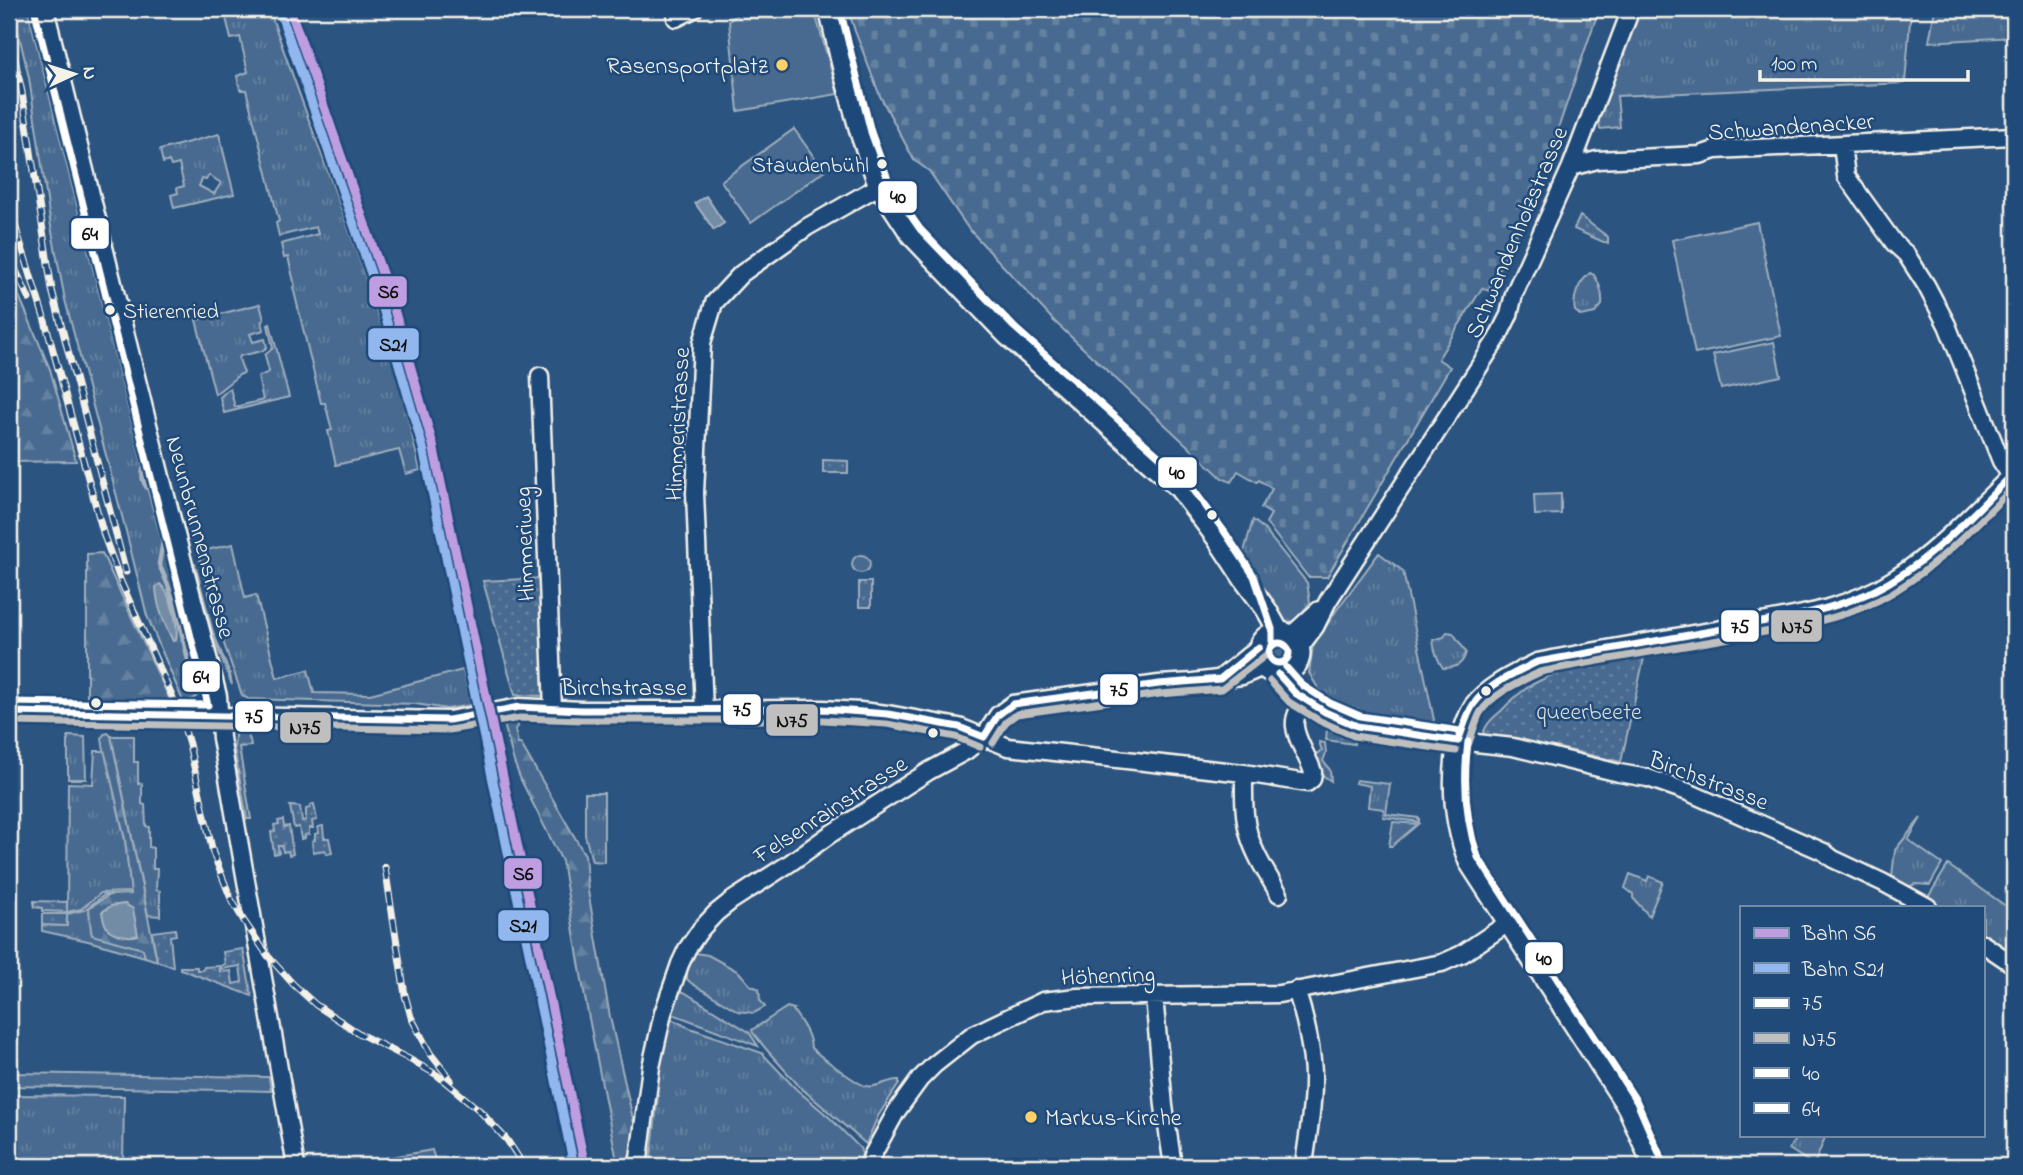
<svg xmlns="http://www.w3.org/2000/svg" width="2023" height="1175" font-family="'Indie Flower',sans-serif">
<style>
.grass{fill:url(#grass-tufts);stroke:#9eaebc;stroke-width:2;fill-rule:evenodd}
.forest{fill:url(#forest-firs);stroke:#9eaebc;stroke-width:2;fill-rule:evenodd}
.cemetery{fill:url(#cemetery-stones);stroke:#9eaebc;stroke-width:2}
.garden{fill:url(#garden-dots);stroke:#9eaebc;stroke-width:2}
.pitch{fill:#496b90;stroke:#9eaebc;stroke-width:2}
.water{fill:#738ca6;stroke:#a7b4c0;stroke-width:2}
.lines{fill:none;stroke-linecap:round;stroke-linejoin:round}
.stream{stroke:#a7b4c0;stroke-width:4.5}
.minor-casing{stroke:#f4f1e8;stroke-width:21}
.tertiary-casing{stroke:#f4f1e8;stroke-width:24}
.minor{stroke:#1f4a7a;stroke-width:16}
.tertiary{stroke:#1f4a7a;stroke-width:19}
.rail-casing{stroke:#f4f1e8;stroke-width:7}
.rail{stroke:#1f4a7a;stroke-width:4.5;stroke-dasharray:13;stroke-linecap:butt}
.bus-1-casing{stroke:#1f4a7a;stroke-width:12}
.bus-2-casing{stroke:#1f4a7a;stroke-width:12}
.bus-3-casing{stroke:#1f4a7a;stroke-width:12}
.bus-4-casing{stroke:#1f4a7a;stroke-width:12}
.bus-1{stroke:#fff;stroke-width:7}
.bus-2{stroke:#bfbfbf;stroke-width:7}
.bus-3{stroke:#fff;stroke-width:7}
.bus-4{stroke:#fff;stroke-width:7}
.rail-1-casing{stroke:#1f4a7a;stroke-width:14}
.rail-2-casing{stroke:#1f4a7a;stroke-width:14}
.rail-1{stroke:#be9ee1;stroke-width:9}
.rail-2{stroke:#91b7ee;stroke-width:9}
.poi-dot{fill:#ffd166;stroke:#1f4a7a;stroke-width:2.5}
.bus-dot{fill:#f4f1e8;stroke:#1f4a7a;stroke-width:2.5}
.labels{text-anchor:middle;stroke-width:5;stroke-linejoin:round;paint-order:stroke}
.bus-label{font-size:22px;fill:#f4f1e8;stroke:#1f4a7a;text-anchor:end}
.poi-label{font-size:24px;fill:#f4f1e8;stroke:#1f4a7a;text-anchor:end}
.street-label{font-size:24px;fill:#f4f1e8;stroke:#1f4a7a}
.park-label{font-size:24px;fill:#dadddb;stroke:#1f4a7a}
.line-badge{stroke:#1f4a7a;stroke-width:2.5}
.pale-badge-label{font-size:19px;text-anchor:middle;font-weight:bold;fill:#111}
</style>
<defs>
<pattern id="grass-tufts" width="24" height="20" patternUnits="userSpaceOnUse" patternTransform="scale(1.75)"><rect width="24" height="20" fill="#496b90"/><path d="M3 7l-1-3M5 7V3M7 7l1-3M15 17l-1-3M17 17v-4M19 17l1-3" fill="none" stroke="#6481a0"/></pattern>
<pattern id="forest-firs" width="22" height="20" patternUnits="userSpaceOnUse" patternTransform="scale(1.75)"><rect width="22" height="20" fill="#496b90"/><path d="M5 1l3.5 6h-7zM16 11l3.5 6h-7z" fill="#6481a0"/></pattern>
<pattern id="cemetery-stones" width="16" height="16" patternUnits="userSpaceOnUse" patternTransform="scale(1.75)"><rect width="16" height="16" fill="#496b90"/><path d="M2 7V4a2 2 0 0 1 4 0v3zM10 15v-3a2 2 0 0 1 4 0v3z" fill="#6481a0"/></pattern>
<pattern id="garden-dots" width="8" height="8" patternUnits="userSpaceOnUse" patternTransform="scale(1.75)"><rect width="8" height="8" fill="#496b90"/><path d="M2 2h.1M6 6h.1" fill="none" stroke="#6481a0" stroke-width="1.8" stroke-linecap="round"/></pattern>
</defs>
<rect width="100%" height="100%" fill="#2c5481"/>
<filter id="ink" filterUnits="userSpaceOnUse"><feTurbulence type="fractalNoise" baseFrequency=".0143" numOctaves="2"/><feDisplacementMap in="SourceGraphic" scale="14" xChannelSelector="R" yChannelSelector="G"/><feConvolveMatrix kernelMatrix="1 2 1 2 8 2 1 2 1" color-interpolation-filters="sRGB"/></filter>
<g filter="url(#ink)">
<path class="grass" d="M13,9h20l103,418 8,39 -1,9 2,8 5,5 49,190v16l-6,5 -10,2 -36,-85 -20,-81 -62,-235 -15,-79 -21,-143z
M224,9h45c52,151 118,304 151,461l-14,4 -7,-24 -63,15 -8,-34 4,-1 -7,-27h-4l-28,-116 2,-1 -7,-29 -4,1 -3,-14 37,-10 -2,-7 -37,9 -3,-13 3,-2 -33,-131h-6l-3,-14 11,-4 -8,-35 -9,2z
M1636,9h275l-6,74 -288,13 3,31 -20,2 -3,-22z
M1935,9h79v28l-85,5z
M219,134l15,60 -60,14 -3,-13 7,-2 -1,-5 7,-2 -5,-22 -8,2 -2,-5 -6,2 -3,-13zM209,175l12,8 -7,11 -15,-8 3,-7 4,1z
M1590,273l4,2c6,9 9,19 8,30l-7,8 -14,3 -6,-5c-3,-14 4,-29 15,-38z
M260,304l4,16 -2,1 2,9 -14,4 3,8 12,-3 2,8 -5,4 -22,5 -1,3 5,14 -5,2 -24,19 -19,-74z
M270,324l19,73 -65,16 -4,-16 10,-9 5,19 28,-7 -5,-23 11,-5 -4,-17 8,-7 -5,-23z
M1253,520l10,8 44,55 3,20 -15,18 -8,1 -4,-3 -40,-64z
M233,544l12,54 11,-3 21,83 31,-8 6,23 56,1 93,-24 8,35 -24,4 -31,-5 -168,-5 -6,-4 -25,-71 -19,-72z
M1379,553l24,18 31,149 -6,4 -60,-7 -15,-4 -26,-15 -9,-10 -9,-15 4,-27 23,-35z
M852 564a9 9 0 1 1 18 0a9 9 0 1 1-18 0Z
M192,564h3l18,68 17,42 2,11 -21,-53z
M1447,632l6,1 13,19c-3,13 -10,16 -23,16 -6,-9 -9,-17 -10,-28l11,-3z
M1268 653a11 11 0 1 1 22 0a11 11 0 1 1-22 0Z
M68,736l17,1 1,42h-18z
M111,736h23v26h4v21l4,1v20l3,1 1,21 3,1v20l4,1v21h4l-1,21 4,1v25l-12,-1z
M95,751h10l20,89 6,52 -30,1 -20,16 -14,3 1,-129 25,1z
M1356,780l34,4 -4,30 33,4v4l-36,-5 1,-8 -16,-2 2,-21 -15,-3z
M585,793h19v69l-12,-1 -7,-26z
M1921,818l-13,22 34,24 -12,21 -15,-1 -7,3 -16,-11 3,-26z
M1393,822l25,2 -26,22h-3z
M1948,865l66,47v39l-1,2h-4l-26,-17v-29h-44l-12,-8z
M1630,874l17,7 2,-5 14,6 -14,34 -16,-18v-4l-8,-6z
M104,895h5l-20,13 3,26 51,15 2,8 -57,-16 -46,-10v-6l24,1 1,-12 17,-4z
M695,953l13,2 31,17 11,13 9,4 1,11 5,7 -11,6 -16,-2 -47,-28 -4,-4v-6l-2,-1z
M680,992h4l65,40 9,14 -88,-33 7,-19z
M787,1007l7,2 -1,1c8,12 17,23 18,38 8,7 47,37 55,38 11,3 22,-7 33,-6v4l-21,32 -12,28 -66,-57 -34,-38 -13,-16 -1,-3z
M669,1018l21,10 72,25 34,36 33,28 31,31 2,6 -3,12h-209l8,-70 -4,-1z
M9,1095l115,1 -1,70h-114z
M1798,1135h28l-12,30 -25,-16z
M432,1150l5,16h-102l86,-14z"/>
<path class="forest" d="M9,272l41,97 26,92 -67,1v-30l6,-36v-13l-6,-21z
M102,553l68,147h-83v-146z
M515,714l3,13 -3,2 3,15h3l64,111 3,36 22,126 26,115 -4,34h-14l-33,-168 -23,-137 -41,-81 -7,-18 -12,-46z
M108,733l3,3 46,225 -12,-4 -2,-8 -51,-14 -1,-4 -2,-23 20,-13 22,-1 -6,-55 -22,-94 -1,-7 2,-4zM125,904l8,5 -16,23 -8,-2 2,-24z"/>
<path class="cemetery" d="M848,9h751l-61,178 -49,104 -7,-3 -44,71 12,8 -123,210h-19l-42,-54 5,-9 -10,-6 11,-19 -13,-9 -2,2 -19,-11 -7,11 -9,-4 -168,-157 -86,-93 -39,-57 -15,-11 -34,-64 -25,-65z"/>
<path class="garden" d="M1580,216l28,21v7l-34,-15z
M823,460l25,1v12h-25z
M543,578l3,118 -31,-1 -32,-114z
M859,582h12v25h-12z
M1644,658l-23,104 -66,-15 -72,-10c0,-11 10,-19 18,-26 11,-12 23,-23 38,-30 30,-15 72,-17 105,-23z
M245,729l5,11 1,6 -12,1 12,72h-4l-13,-71 1,-13z
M1327,729l27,11v4l-28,-4z
M1319,742l6,1 1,10 -3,8 7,9 1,11 -10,-7 -8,-19 9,-4z
M314,804l3,16 -5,1 1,7h-4v6l-4,1v3l-4,1 -2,-12 -5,1 -4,-22 10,1 2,14 4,-1v-11l4,-1v-3z
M283,820l1,7 5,-1 4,28 -4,1 -1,-4 -5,1 -1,-6h-4l1,7 -5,1 -3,-22 4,-1 -1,-6 5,-1 -1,-3z
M323,826l1,12h5l3,15 -5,1 -2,-4 -12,2 -1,-11 3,-1v-6l4,-1 -1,-6z
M34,901l33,1v10l-25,-1v-3l-8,-1z
M42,914h25v12l-25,-1z
M175,929l1,6 -6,1 3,31 -16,-6 -5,-29z
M243,949l9,47 -72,-27v-2h17v3h6l1,-3 15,-1 1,6 11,-1 2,13 9,-2 -2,-16 -19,3v-3l4,-2 -2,-12z"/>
<path class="pitch" d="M744,9h70l24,85 -100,17 -9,-90z
M794,129l30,42 -73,52 -30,-42z
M1757,222l24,114 -86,18 -23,-114z
M1774,342l7,34 -60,13 -8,-34z
M1561,494v20l-26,1 -1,-20z
M9,1073l260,4 2,14 -262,-5z"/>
<path class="water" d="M706,196l18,27 -10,7 -19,-27z
M160,584c11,9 19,42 16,56l-3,1c-9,-18 -16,-34 -17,-54z
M125,904l8,5 5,26c-8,3 -22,0 -29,-5 -5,-4 -6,-12 -7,-18l9,-6z"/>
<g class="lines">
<path class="stream" d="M29,9l115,457c-3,9 -2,17 5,24l14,51 -4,23 9,21 8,24 12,51"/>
<defs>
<path id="minor" d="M45,9l115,464 58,223 3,42 75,428
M676,18l18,-9
M1842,145l4,31 48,67 12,11 20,31 21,40 54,136 10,15
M1571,167l26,-7 103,-5 15,-5 299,-14
M540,376l13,334
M1289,634l7,-3 23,-21
M1299,648l16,-21 13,-26 169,-262 12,-24 5,-21 57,-127 60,-158
M1222,677l37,-30
M704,711l-9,-218 7,-150 12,-40 27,-29 66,-47 72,-41
M9,712l440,8 70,-13 63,3 241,-1 37,2 28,3 71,13 49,20 236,26 63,10 5,-4 1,-7c-9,-27 -33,-49 -5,-72
M1244,773c0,20 -1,42 5,62 6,21 19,40 30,59
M1928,907l-46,-25 -49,-23 -9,-7 -136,-60 -40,-14 -29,-5 -106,-26 -55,-6c5,-12 8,-25 15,-36 15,-20 43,-32 64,-43 65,-13 130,-23 195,-35 56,-10 113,-16 162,-48 44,-28 82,-70 120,-106
M1983,944l31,21
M1296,990c9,26 18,66 17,93 0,28 -6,56 -9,83
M1154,996l10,110 9,60
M638,1166l13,-99 12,-54 17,-49 7,-15 14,-20 15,-16 15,-12 59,-38 39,-28 100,-64 37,-20 18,-14 14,-22 15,-11 146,-20 34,-2 49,-6 21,-9
M869,1166l3,-10 24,-44 24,-33 14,-14 38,-30 71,-34 34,-4 202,-3 163,-31 20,-9 46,-31"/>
<path id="tertiary" d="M829,9l15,64 17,62 18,51 33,50 95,99 172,153 37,49 29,44 21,28 13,23
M1258 653a21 21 0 1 1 42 0a21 21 0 1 1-42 0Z
M1278,674l17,19 13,7 17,12 32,14 101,15c-7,42 -5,81 11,121l159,246 25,58"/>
</defs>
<use href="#minor" class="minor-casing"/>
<use href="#tertiary" class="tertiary-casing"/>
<use href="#minor" class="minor"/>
<use href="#tertiary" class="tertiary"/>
<defs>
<path id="rail" d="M9,32l13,60 30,198 74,282
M9,206l36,115 59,215 17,46 59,132 9,30 24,109 18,46 13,22 24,35 25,28 23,21 44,29 49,25 28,16 48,40
M9,255l20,44
M385,867l20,128 6,22 19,36 21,27
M477,1108l30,32 17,26"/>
</defs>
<use href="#rail" class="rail-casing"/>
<use href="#rail" class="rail"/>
<defs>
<path id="bus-1" d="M1278,674l17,19 30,19 32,14 101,15
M9,712l440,8 70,-13 63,3 241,-1 65,5 71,13 25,10
M984,737l14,-22 15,-11 146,-20 61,-5 39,-32
M1458,741c5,-12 8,-25 15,-36 15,-21 42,-32 64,-43l258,-46c27,-6 53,-13 78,-25 55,-26 98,-76 141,-118"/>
<path id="bus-2" d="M1270,681l19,21 31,19 34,15 102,15
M9,722l440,8 71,-12 62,2h241l64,4 69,13 24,10
M993,743l13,-21 11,-8 143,-20 62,-5 44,-34
M1468,745c4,-10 7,-22 12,-32 13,-20 40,-31 60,-41 65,-13 130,-23 195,-35 49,-8 99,-15 144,-37 53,-27 93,-72 135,-113"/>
<path id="bus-3" d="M840,9l31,123 18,50 8,14 23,33 94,98 173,154 37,50 30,45 18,53v12
M1269 653a10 10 0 1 1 20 0a10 10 0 1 1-20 0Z
M1286,667l16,18 28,18 30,13 100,15
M1468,742c-5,40 -3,77 10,115l159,245 26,60"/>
<path id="bus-4" d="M9,702l199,3 -173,-693"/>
</defs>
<use href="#bus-1" class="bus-1-casing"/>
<use href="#bus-2" class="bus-2-casing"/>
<use href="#bus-3" class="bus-3-casing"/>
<use href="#bus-4" class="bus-4-casing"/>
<use href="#bus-1" class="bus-1"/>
<use href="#bus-2" class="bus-2"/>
<use href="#bus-3" class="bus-3"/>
<use href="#bus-4" class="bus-4"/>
<defs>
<path id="rail-1" d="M290,9l102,293 41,143 152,721"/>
<path id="rail-2" d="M280,12l102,293 41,143 151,718"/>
</defs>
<use href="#rail-1" class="rail-1-casing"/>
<use href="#rail-2" class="rail-2-casing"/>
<use href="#rail-1" class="rail-1"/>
<use href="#rail-2" class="rail-2"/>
</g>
</g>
<g class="poi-dot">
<circle cx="782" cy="65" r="7"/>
<circle cx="1031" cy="1117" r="7"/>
</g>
<g class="bus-dot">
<circle cx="882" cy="164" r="6"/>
<circle cx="110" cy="310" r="6"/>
<circle cx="1212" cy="515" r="6"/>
<circle cx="1486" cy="691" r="6"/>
<circle cx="96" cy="703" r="6"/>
<circle cx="933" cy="733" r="6"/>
</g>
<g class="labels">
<g class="bus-label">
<text x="869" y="172">Staudenbühl</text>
<text x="123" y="318" text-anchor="start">Stierenried</text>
</g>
<g class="poi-label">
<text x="768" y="73">Rasensportplatz</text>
<text x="1045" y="1125" text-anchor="start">Markus-Kirche</text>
</g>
<g class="street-label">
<text transform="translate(1791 126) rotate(-4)" y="8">Schwandenacker</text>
<text transform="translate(1516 232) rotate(-67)" y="8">Schwandenholzstrasse</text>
<text transform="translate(677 424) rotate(-87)" y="8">Himmeristrasse</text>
<text transform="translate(201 537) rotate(75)" y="8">Neunbrunnenstrasse</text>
<text transform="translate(524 544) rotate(-92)" y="8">Himmeriweg</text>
<text x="624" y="695">Birchstrasse</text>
<text transform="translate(1709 780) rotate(21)" y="8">Birchstrasse</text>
<text transform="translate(830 809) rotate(-33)" y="8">Felsenrainstrasse</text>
<text transform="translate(1108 975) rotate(-2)" y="8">Höhenring</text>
</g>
<g class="park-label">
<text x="1589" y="719">queerbeete</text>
</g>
</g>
<g class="line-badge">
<rect x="877" y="180" width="41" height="34" rx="7" fill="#fff"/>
<rect x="70" y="217" width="40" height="33" rx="7" fill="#fff"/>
<rect x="368" y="275" width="40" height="33" rx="7" fill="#be9ee1"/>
<rect x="367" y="327" width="53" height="34" rx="7" fill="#91b7ee"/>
<rect x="1157" y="456" width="41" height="33" rx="7" fill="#fff"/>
<rect x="1720" y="609" width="40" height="34" rx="7" fill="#fff"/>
<rect x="1770" y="609" width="53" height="34" rx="7" fill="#bfbfbf"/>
<rect x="181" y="660" width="40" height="33" rx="7" fill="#fff"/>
<rect x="1099" y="673" width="40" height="33" rx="7" fill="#fff"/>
<rect x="722" y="693" width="40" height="33" rx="7" fill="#fff"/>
<rect x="234" y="700" width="40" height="33" rx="7" fill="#fff"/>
<rect x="765" y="703" width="54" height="34" rx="7" fill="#bfbfbf"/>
<rect x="279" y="711" width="53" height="33" rx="7" fill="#bfbfbf"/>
<rect x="503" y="857" width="40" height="33" rx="7" fill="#be9ee1"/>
<rect x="497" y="909" width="53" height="33" rx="7" fill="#91b7ee"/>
<rect x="1524" y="941" width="40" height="34" rx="7" fill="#fff"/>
</g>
<g class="pale-badge-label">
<text x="898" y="203">40</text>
<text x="90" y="240">64</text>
<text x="388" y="298">S6</text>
<text x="393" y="351">S21</text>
<text x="1177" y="479">40</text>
<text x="1740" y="633">75</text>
<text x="1797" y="633">N75</text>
<text x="201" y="683">64</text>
<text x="1119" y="696">75</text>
<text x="742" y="716">75</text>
<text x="254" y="723">75</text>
<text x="792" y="727">N75</text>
<text x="305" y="734">N75</text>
<text x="523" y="880">S6</text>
<text x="523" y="932">S21</text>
<text x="1544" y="965">40</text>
</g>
<rect width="2023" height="1175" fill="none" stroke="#1f4a7a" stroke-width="35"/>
<rect x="18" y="18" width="1988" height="1140" fill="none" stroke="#f4f1e8" stroke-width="2.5" filter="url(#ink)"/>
<rect x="1740" y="906" width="245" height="231" fill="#1f4a7a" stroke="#748da6" stroke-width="2"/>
<rect x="1754" y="928" width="35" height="10" fill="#be9ee1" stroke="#748da6" stroke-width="2"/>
<text x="1802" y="940" font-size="21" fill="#f4f1e8">Bahn S6</text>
<rect x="1754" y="963" width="35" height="10" fill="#91b7ee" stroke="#748da6" stroke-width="2"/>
<text x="1802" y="976" font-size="21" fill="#f4f1e8">Bahn S21</text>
<rect x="1754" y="998" width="35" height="10" fill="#ffffff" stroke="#748da6" stroke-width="2"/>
<text x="1802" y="1010" font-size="21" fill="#f4f1e8">75</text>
<rect x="1754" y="1033" width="35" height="10" fill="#bfbfbf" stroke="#748da6" stroke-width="2"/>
<text x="1802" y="1046" font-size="21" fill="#f4f1e8">N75</text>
<rect x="1754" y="1068" width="35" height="10" fill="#ffffff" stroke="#748da6" stroke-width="2"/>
<text x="1802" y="1080" font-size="21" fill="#f4f1e8">40</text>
<rect x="1754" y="1103" width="35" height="10" fill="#ffffff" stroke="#748da6" stroke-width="2"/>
<text x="1802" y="1116" font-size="21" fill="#f4f1e8">64</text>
<g transform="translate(74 74) rotate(86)" stroke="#1f4a7a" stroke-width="5" paint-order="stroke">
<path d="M0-5L12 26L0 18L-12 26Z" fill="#f4f1e8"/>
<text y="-10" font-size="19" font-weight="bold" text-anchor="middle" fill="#f4f1e8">N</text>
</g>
<path d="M1760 70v10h208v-10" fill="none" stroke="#f4f1e8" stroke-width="3.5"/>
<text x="1771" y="70" font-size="21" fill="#f4f1e8" stroke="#1f4a7a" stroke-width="5" paint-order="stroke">100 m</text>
</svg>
